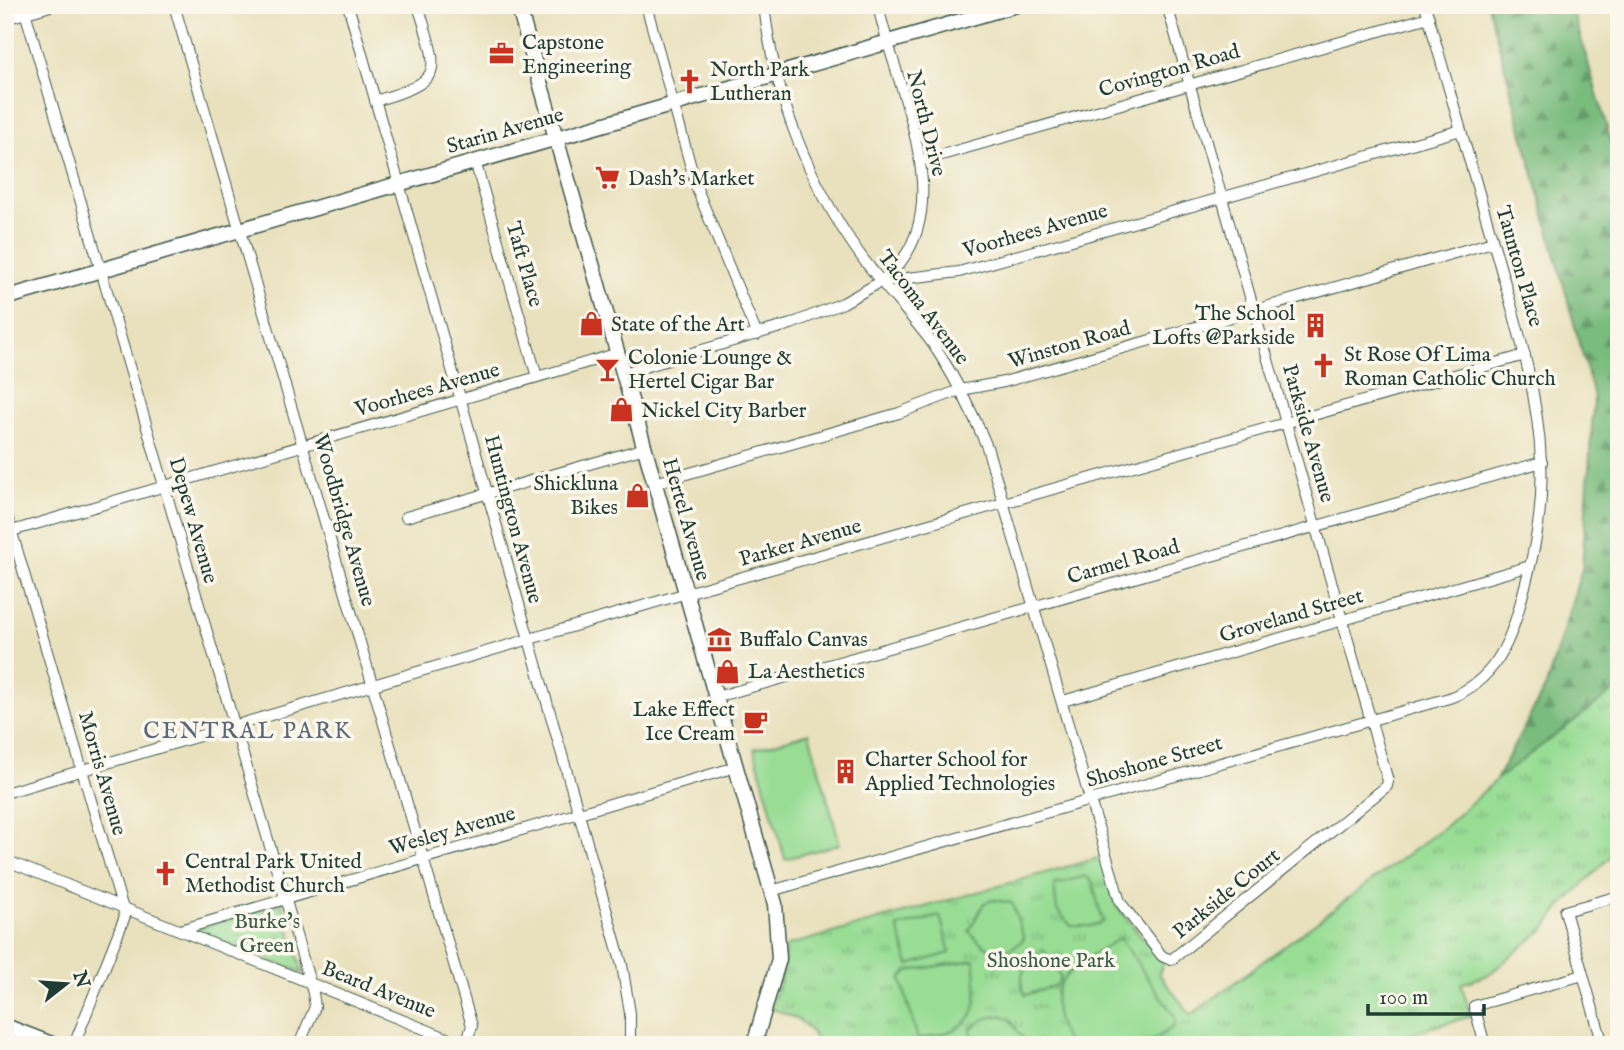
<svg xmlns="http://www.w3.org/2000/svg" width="1624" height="1050" font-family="'IM FELL English',serif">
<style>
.forest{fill:url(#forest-firs);stroke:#4c7c59;stroke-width:2}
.park{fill:url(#park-tufts);stroke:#5c8d64;stroke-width:2}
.garden{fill:#99dd95;stroke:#5c8d64;stroke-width:2}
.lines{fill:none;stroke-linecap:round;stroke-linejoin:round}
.street-casing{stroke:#3d5649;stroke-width:12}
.secondary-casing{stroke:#3d5649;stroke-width:17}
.primary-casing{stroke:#3d5649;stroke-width:17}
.street{stroke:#fff;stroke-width:10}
.secondary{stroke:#fff;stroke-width:14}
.primary{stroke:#fff;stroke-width:14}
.labels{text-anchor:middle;stroke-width:7;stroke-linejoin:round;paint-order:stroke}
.poi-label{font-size:21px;fill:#1f3d34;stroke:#fbf7ec;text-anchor:start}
.street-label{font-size:21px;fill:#1f3d34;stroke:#fbf7ec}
.park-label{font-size:21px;fill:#375d47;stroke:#fbf7ec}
.neighbourhood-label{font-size:23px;letter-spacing:2px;fill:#5a6878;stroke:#fbf7ec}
</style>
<defs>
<pattern id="forest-firs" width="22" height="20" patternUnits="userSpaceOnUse" patternTransform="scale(1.75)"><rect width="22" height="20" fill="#7abc7e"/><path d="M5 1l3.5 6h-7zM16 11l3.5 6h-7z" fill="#639a68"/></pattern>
<pattern id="park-tufts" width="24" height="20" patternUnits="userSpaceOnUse" patternTransform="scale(1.75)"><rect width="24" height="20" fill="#99dd95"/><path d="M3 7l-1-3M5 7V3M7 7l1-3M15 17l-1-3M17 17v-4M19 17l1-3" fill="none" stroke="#7cb47a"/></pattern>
</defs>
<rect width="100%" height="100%" fill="#fbf7ec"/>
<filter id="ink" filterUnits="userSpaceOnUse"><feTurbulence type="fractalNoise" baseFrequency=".0143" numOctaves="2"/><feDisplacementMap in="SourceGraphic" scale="14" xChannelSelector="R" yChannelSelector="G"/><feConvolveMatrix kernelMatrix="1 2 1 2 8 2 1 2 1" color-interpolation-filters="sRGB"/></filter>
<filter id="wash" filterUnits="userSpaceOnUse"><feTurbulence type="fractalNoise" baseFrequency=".00686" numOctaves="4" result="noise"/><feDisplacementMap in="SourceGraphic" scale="28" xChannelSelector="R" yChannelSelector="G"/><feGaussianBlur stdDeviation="1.57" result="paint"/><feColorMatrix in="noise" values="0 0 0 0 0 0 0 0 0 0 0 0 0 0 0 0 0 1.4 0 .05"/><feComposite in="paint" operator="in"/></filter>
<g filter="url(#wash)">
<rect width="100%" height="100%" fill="#e9e1bd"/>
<path class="forest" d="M1488,5h83l48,164v518l-123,93 50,-94 36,-117 12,-172z"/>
<path class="park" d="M1619,687v154l-9,16 -50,51 -15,20 -57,47 -27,9 10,32 -52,15 -21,14h-581c-7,-25 -25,-28 -47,-37l11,-29 5,-33 316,-89 14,48 47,58 -4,11 32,41 256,-190 49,-45z
M282,904l21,69 -109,-43z"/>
<path class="garden" d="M809,733l31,111 -55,15 -31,-110z
M1085,876l7,5 11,41 -12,4h-20l-14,-16 -3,-25z
M992,900l20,3 12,36c-21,20 -38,12 -55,-8l15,-28z
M940,916l10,37 -41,12 -11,-38z
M1120,938l55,79v9l-30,19h-77c-33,-62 3,-77 52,-107z
M1043,949l18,28 -5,9 -31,9c-9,-20 2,-35 18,-46z
M974,960c7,57 1,69 -56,79l-17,-60 7,-8z
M1001,1015l9,4 17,26h-50l-7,-16 15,-10z"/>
</g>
<g filter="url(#ink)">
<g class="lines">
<defs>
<path id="street" d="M23,5l290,988 2,14 -16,38
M174,5l298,1021 -7,19
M348,5l274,960 8,48v32
M646,5l51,184 60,146
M764,5c10,91 44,177 97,251 22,30 49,57 71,87 22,32 40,68 55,104l133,455 42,54 9,4 216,-174 1,-5 -221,-776
M878,5c16,81 87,208 7,273
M5,19l49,-14
M375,101c73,-22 63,-28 43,-96
M475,161l62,216
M920,161l509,-144
M624,373l167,-49 52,-21 39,-22 77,-9 502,-142
M655,483l244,-70 61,-23 44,-8 489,-140
M5,509l120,407 -51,129
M406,517l239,-69
M5,533l614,-180
M716,697l826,-235
M1063,701l467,-135
M5,793l692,-203 828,-235
M5,860l459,185
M771,891l678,-193c44,-16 61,-54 72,-97 13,-46 23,-92 20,-140 -3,-70 -24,-135 -43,-202 -24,-84 -49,-169 -73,-254
M180,930l556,-163
M1485,1045l-11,-39 109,-31
M1603,1045l-38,-134 54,-15"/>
<path id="secondary" d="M518,5l257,899 4,55 -25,86
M5,298l1011,-293"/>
<path id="primary" d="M5,1026l49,19"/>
</defs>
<use href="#street" class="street-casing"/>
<use href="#secondary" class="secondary-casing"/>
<use href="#primary" class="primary-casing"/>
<use href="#street" class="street"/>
<use href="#secondary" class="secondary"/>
<use href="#primary" class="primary"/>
</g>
</g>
<defs>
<symbol id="office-bare" viewBox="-9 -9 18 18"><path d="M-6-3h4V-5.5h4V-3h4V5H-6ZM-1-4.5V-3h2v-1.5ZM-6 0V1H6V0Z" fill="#c8321e" stroke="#fbf7ec" stroke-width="2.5" paint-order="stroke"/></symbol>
<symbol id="church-bare" viewBox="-9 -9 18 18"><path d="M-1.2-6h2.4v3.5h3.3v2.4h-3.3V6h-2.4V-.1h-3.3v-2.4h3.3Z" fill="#c8321e" stroke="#fbf7ec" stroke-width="2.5" paint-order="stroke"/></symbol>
<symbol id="supermarket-bare" viewBox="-9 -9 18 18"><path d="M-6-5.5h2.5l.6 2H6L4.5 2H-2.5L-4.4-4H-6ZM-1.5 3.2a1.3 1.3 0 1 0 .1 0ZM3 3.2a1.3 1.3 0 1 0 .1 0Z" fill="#c8321e" stroke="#fbf7ec" stroke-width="2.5" paint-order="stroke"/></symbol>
<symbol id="shop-bare" viewBox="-9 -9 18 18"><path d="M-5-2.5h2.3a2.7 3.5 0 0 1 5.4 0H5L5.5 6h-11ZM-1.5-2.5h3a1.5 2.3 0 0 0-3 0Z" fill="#c8321e" stroke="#fbf7ec" stroke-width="2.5" paint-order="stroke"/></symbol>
<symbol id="building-bare" viewBox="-9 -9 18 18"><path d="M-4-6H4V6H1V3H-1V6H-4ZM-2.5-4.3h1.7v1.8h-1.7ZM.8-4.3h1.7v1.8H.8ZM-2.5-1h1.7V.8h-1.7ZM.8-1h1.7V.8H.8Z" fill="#c8321e" stroke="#fbf7ec" stroke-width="2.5" paint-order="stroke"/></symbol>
<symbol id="bar-bare" viewBox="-9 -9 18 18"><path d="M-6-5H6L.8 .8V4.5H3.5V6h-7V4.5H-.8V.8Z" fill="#c8321e" stroke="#fbf7ec" stroke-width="2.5" paint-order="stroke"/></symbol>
<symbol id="museum-bare" viewBox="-9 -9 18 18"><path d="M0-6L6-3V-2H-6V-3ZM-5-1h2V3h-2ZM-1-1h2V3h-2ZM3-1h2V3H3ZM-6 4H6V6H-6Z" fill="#c8321e" stroke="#fbf7ec" stroke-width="2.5" paint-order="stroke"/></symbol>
<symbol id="cafe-bare" viewBox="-9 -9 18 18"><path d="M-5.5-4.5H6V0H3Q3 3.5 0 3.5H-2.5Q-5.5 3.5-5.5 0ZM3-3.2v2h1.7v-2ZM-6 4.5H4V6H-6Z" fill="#c8321e" stroke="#fbf7ec" stroke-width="2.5" paint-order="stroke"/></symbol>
</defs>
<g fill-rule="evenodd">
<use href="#office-bare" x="484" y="36" width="35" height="35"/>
<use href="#church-bare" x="672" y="64" width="35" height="35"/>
<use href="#supermarket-bare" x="590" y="160" width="35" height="35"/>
<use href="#shop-bare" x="574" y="306" width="35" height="35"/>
<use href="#building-bare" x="1298" y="308" width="35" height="35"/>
<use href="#church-bare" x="1306" y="348" width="35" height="35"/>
<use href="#bar-bare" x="590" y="352" width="35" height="35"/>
<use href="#shop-bare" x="604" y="392" width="35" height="35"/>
<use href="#shop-bare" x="620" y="478" width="35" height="35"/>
<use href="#museum-bare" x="702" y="622" width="35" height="35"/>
<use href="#shop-bare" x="710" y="654" width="35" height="35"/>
<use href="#cafe-bare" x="738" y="704" width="35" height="35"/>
<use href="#building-bare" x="828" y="754" width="35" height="35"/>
<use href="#church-bare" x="148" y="856" width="35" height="35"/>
</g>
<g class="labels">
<g class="poi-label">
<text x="522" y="49">Capstone<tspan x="522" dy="24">Engineering</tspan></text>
<text x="710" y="76">North Park<tspan x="710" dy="24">Lutheran</tspan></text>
<text x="628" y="185">Dash's Market</text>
<text x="1295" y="320" text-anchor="end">The School<tspan x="1295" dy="24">Lofts @Parkside</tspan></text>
<text x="611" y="331">State of the Art</text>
<text x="1344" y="361">St Rose Of Lima<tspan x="1344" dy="24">Roman Catholic Church</tspan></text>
<text x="628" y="364">Colonie Lounge &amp;<tspan x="628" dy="24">Hertel Cigar Bar</tspan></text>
<text x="641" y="417">Nickel City Barber</text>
<text x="618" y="490" text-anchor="end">Shickluna<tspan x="618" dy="24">Bikes</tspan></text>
<text x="739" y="646">Buffalo Canvas</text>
<text x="748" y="678">La Aesthetics</text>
<text x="735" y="716" text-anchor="end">Lake Effect<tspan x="735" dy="24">Ice Cream</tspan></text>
<text x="865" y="766">Charter School for<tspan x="865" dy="24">Applied Technologies</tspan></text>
<text x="185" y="868">Central Park United<tspan x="185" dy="24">Methodist Church</tspan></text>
</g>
<g class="street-label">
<text transform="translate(1169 70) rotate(-16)" y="7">Covington Road</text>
<text transform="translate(927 123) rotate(76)" y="7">North Drive</text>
<text transform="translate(505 130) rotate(-16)" y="7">Starin Avenue</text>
<text transform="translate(1035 230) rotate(-16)" y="7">Voorhees Avenue</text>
<text transform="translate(525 264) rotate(74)" y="7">Taft Place</text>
<text transform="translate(1520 266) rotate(74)" y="7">Taunton Place</text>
<text transform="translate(924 307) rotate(53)" y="7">Tacoma Avenue</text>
<text transform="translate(1069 344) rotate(-16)" y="7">Winston Road</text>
<text transform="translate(427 389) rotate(-16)" y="7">Voorhees Avenue</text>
<text transform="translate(1309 433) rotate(74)" y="7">Parkside Avenue</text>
<text transform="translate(514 519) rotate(75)" y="7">Huntington Avenue</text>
<text transform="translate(687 519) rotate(74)" y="7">Hertel Avenue</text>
<text transform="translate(194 520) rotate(74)" y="7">Depew Avenue</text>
<text transform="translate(345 520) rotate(74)" y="7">Woodbridge Avenue</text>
<text transform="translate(800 542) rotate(-16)" y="7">Parker Avenue</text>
<text transform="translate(1123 561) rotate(-16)" y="7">Carmel Road</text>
<text transform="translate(1291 615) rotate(-16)" y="7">Groveland Street</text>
<text transform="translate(1154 761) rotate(-16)" y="7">Shoshone Street</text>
<text transform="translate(103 773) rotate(74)" y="7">Morris Avenue</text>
<text transform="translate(452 830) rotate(-16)" y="7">Wesley Avenue</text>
<text transform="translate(1226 893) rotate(-39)" y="7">Parkside Court</text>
<text transform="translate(379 989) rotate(22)" y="7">Beard Avenue</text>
</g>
<g class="park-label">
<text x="267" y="928">Burke's<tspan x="267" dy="24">Green</tspan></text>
<text x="1051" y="967">Shoshone Park</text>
</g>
<g class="neighbourhood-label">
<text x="248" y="738">CENTRAL PARK</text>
</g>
</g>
<rect width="1624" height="1050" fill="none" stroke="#fbf7ec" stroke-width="28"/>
<g transform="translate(66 984) rotate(73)" stroke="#fbf7ec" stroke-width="5" paint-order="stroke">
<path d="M0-5L12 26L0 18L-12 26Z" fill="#1f3d34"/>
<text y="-10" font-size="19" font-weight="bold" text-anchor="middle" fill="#1f3d34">N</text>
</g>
<path d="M1368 1004v10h116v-10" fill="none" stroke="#1f3d34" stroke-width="3.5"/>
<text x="1379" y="1004" font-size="21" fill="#1f3d34" stroke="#fbf7ec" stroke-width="5" paint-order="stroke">100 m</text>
</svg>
